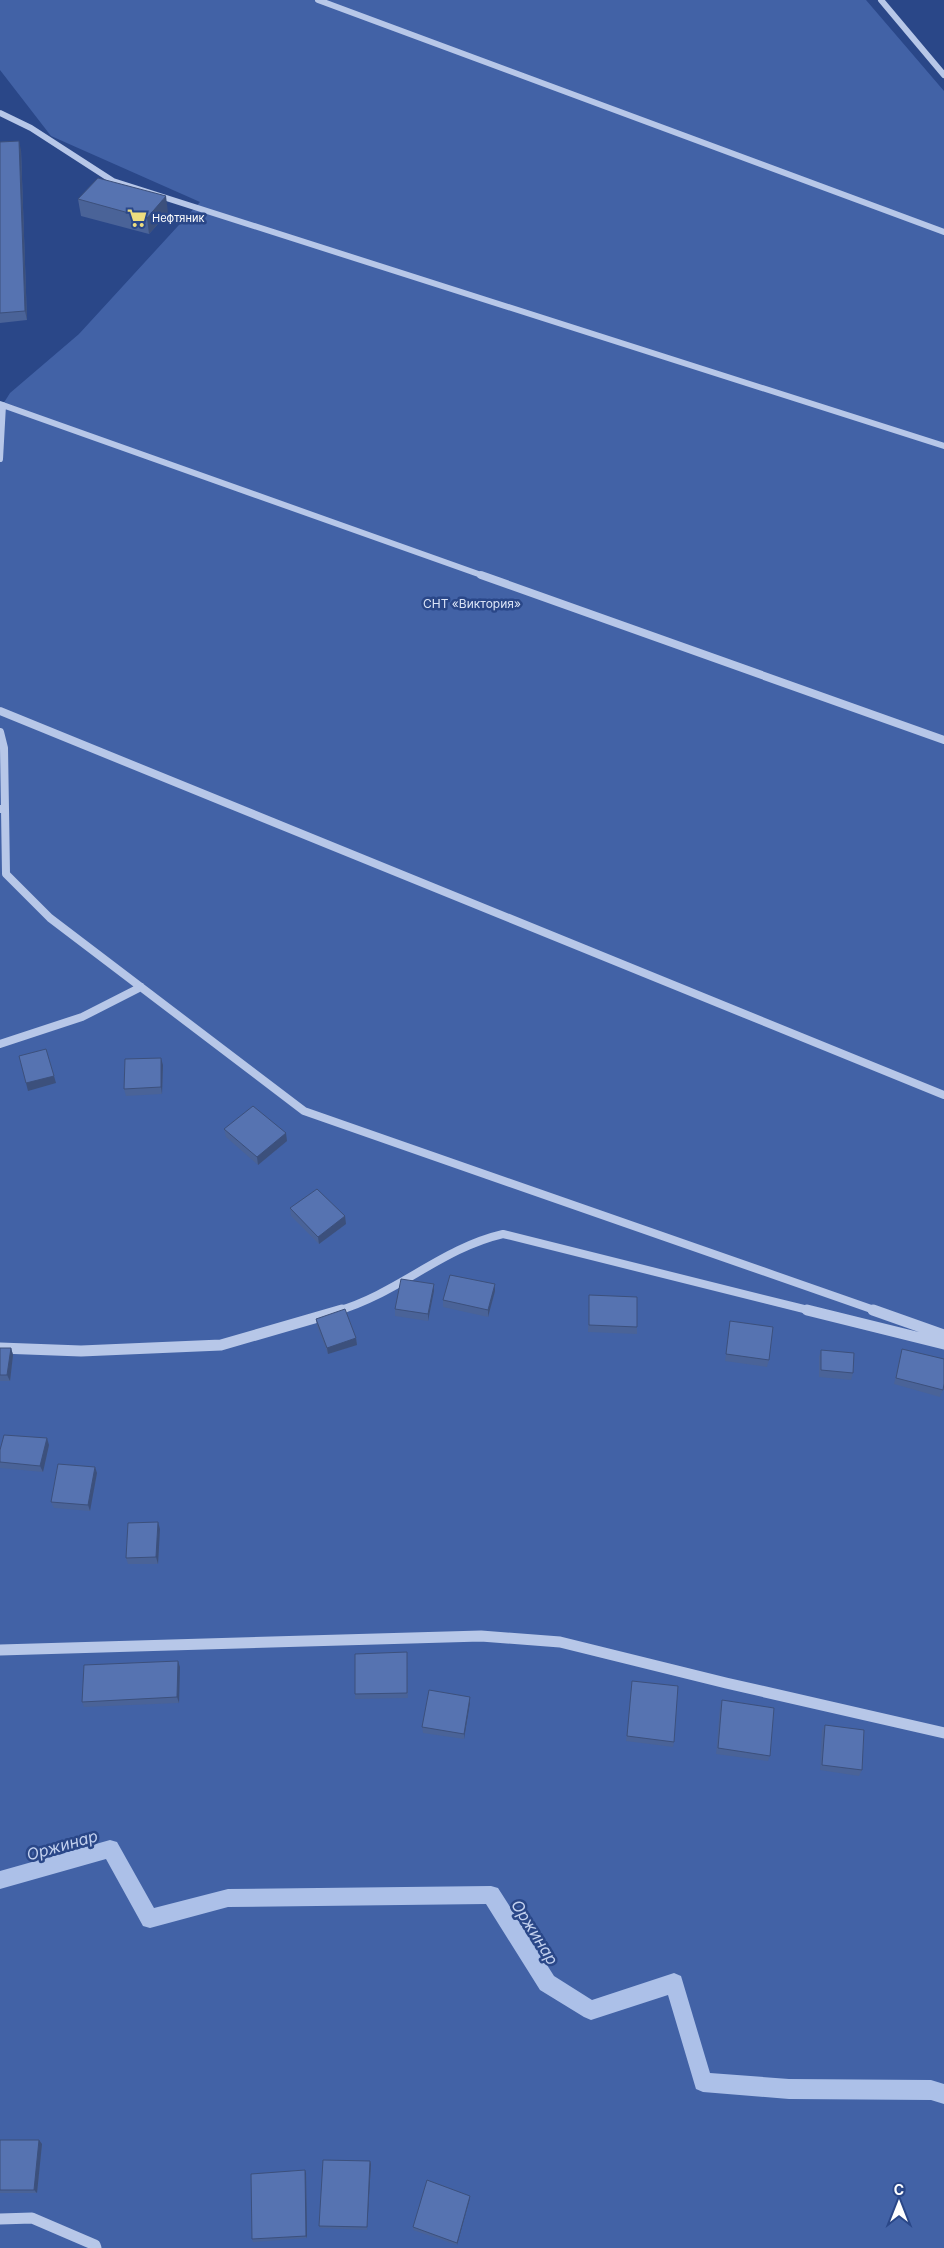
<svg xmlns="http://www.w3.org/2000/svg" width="944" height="2248" font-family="Inter,sans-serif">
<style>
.green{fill:#4262a6}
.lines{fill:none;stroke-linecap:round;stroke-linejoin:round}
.stream{fill:#acc0e8;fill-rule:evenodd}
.minor-far2{stroke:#b7c7e8;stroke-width:6}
.minor-far1{stroke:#b7c7e8;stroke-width:8}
.minor{stroke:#b7c7e8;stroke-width:11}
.wall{fill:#4a6398}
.shaded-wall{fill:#3c507c}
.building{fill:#5673b1;stroke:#3c507c}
.labels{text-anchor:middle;stroke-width:5;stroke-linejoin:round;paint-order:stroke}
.far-poi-label{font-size:11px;fill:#fff;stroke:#2a4788;text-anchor:start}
.park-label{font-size:12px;fill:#dbe4f7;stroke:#2a4788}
.near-water-label{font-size:16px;font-style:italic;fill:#c3d1ef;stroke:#2a4788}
</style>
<rect width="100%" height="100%" fill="#2a4788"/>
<path class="green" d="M0,0h866l78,91v2157h-944v-1839l10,-16 69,-59 121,-132 -149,-66 -51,-66z"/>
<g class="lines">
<path class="stream" d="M110,1840l7,2 37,66 74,-19 263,-3 7,2 56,88 38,24 82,-27 7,3 29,97 79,6 142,1 13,4v20l-13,-4 -142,-1 -86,-7 -7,-3 -28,-94 -77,25 -7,-3 -44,-27 -54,-86 -258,3 -78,21 -7,-2 -37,-67 -106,30v-18z"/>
<path class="minor-far2" d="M318,0l626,232
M881,0l63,75
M0,113l31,15 82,53 831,265
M0,404l484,172
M0,459l3,-54"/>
<path class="minor-far1" d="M481,575l463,165
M0,711l944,384
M0,732l4,16 1,61
M0,809h5l1,65 44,44 254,193 573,200
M0,1044l82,-27 59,-30
M337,1311c60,-17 105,-63 166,-77l309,77"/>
<path class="minor" d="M807,1310l137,34
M873,1310l71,25
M0,1348l81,3 140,-6 121,-35
M0,1650l481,-14 79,6 166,41 218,50
M0,2219l32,-1 63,27 1,3"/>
</g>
<path class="wall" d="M0,142l21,8 6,170 -27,3z
M78,199l90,14 -19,21 -68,-18z
M163,1065l-1,29 -36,2 -2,-7z
M224,1129l63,12 -29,24 -32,-28z
M290,1208l55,8 1,8 -27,20 -28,-28z
M434,1284v7l-6,30 -33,-5v-7z
M495,1291l-7,26 -45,-10v-7z
M589,1295l48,32v7l-49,-2z
M316,1319l40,19 1,7 -29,9 -11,-28z
M730,1321l39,39 -2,7 -42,-6z
M0,1348h11l2,7 -3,26h-10z
M902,1349l41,41 -3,7 -46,-13 6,-28z
M821,1350l32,23 -2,7 -32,-3v-20z
M49,1445l-6,27 -43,-4v-18z
M95,1467l2,6 -7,38 -36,-3 -3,-6z
M158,1522l2,7 -2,35h-30l-2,-6z
M407,1652l1,46 -53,1v-5z
M180,1667l-1,36 -95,4 -2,-5z
M632,1681l42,61 -1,5 -47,-6z
M470,1697v6l-6,36 -41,-6 -1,-6z
M722,1700l48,56 -2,5 -52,-7 4,-48z
M825,1725l37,45 -3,6 -39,-6 2,-40z
M0,2140h39l3,4 -5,49h-37z
M370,2161l1,3 -4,66 -47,-2 -1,-2z
M306,2173l1,65 -54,4 -1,-3z
M470,2198l-13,47 -44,-15v-3z"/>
<path class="shaded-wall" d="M19,141l2,9 6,170 -2,-9z
M166,196l2,17 -19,21 -2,-16z
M161,1058l2,7 -1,29 -1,-7z
M54,1076l2,7 -28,8 -2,-8z
M286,1133l1,8 -29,24 -1,-8z
M345,1216l1,8 -27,20 -1,-7z
M434,1284v7l-6,30v-7z
M495,1284v7l-7,26v-7z
M356,1338l1,7 -29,9 -1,-6z
M11,1348l2,7 -3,26 -3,-6z
M47,1438l2,7 -6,27 -3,-6z
M95,1467l2,6 -7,38 -2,-6z
M158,1522l2,7 -2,35 -2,-7z
M178,1661l2,6 -1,36 -2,-6z
M470,1697v6l-6,36v-5z
M39,2140l3,4 -5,49 -3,-3z
M370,2161l1,3 -4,66v-3z
M305,2170l1,3 1,65 -1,-2z
M470,2196v2l-13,47v-2z"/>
<path class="building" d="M19,141l6,170 -25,2v-171z
M98,178l68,18 -19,22 -69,-19z
M46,1049l8,27 -28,7 -7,-27z
M161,1058v29l-37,2 1,-30z
M253,1106l33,27 -29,24 -33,-28z
M317,1189l28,27 -27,21 -28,-29z
M450,1275l45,9 -7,26 -45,-10z
M401,1279l33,5 -6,30 -33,-5z
M589,1295l48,2v30l-48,-2z
M345,1309l11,29 -29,10 -11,-29z
M730,1321l43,6 -4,33 -43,-6z
M0,1348h11l-4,27h-7z
M902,1349l42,10v25l-1,6 -47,-12z
M821,1350l33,3 -1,20 -32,-3z
M4,1435l43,3 -7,28 -40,-4v-12z
M58,1464l37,3 -7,38 -37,-3z
M158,1522l-2,35 -30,1 2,-35z
M407,1652v41l-52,1v-40z
M178,1661l-1,36 -95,5 2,-37z
M632,1681l46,5 -4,56 -47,-6z
M429,1690l41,7 -6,37 -42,-7z
M722,1700l52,8 -4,48 -52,-8z
M825,1725l39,5 -2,40 -40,-5z
M0,2140h39l-5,50h-34z
M323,2160l47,1 -3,66 -48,-1z
M305,2170l1,66 -54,3 -1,-65z
M427,2180l43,16 -13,47 -44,-16z"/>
<defs>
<symbol id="supermarket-bare" viewBox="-9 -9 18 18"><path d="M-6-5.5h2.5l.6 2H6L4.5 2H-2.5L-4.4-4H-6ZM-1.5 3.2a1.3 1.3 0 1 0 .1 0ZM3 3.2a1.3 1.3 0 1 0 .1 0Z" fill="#eedd7f" stroke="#2a4788" stroke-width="2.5" paint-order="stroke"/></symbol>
</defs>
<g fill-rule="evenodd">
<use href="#supermarket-bare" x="123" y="204" width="28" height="28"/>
</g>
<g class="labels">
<g class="far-poi-label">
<text x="152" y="222">Нефтяник</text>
</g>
<g class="park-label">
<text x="472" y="608">СНТ «Виктория»</text>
</g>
<g class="near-water-label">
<text transform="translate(62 1845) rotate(-16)" y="6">Оржинар</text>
<text transform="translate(535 1932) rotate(58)" y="6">Оржинар</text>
</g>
</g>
<g transform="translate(899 2203)" stroke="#2a4788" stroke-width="4" paint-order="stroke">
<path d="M0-4L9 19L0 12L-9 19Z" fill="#ffffff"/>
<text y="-8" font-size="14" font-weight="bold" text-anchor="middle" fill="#ffffff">С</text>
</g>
</svg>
